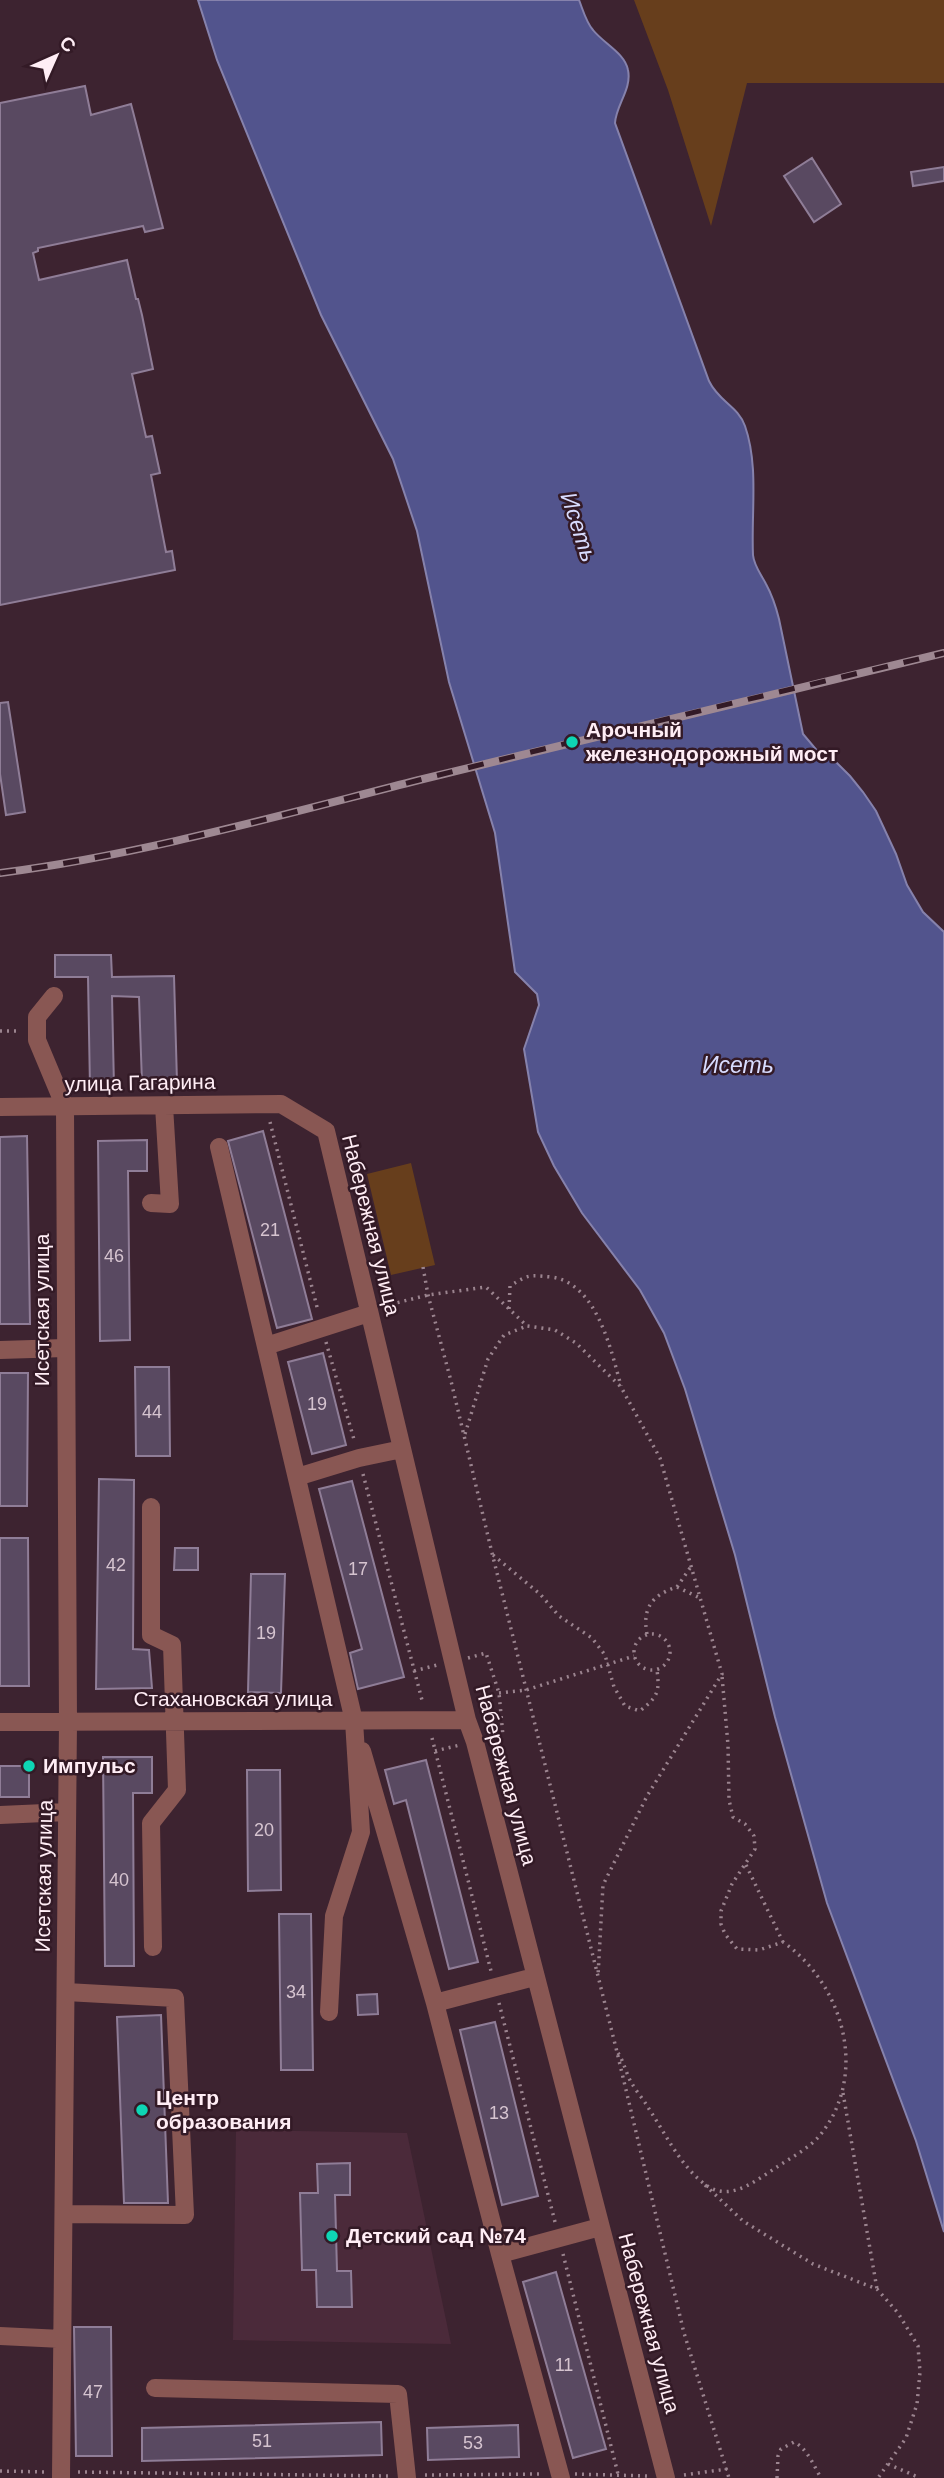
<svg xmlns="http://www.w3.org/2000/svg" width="944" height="2478" font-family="Helvetica,sans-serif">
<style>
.built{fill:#4b2a3a}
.green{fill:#673e1c}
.water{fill:#52548d;stroke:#8682ac;stroke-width:2}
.building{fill:#594961;stroke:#8f7d97;stroke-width:2}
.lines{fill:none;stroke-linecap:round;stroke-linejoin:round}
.path{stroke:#9b848f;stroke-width:3.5;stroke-dasharray:2 5;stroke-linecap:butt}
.minor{stroke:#895753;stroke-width:18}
.rail-casing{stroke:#9e8892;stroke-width:8}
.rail{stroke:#331a26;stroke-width:5;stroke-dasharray:16;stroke-linecap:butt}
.poi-dot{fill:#0ed5b4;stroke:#331a26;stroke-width:2.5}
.labels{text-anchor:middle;stroke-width:5;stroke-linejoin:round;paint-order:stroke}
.number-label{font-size:18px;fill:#d6c4d0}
.poi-label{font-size:21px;font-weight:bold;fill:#ffedf5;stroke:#331a26;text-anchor:start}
.street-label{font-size:21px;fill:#ffedf5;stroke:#331a26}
.water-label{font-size:23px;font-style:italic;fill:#d8dcff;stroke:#331a26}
</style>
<rect width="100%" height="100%" fill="#3d2330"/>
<path class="built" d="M236,2130l171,3 44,211 -218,-4z"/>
<path class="green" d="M634,0h310v83h-197l-36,143 -43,-136z
M411,1163l24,102 -44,10 -24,-101z"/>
<path class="water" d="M198,0h381c4,10 7,22 14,30 10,13 32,23 35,40 4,19 -12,35 -13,53l94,258c10,21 29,25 36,45 14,40 6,87 8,129 1,11 8,19 13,29 6,11 10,23 13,35l24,115 16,19 18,10 13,13 13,16 13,19 20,43 11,31 16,27 21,20v1300l-28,-91 -89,-238 -52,-186 -40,-162 -50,-166 -21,-56 -24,-43 -58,-77 -28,-47 -16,-34 -14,-83 15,-44 -2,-11 -22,-22 -20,-139 -46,-151 -32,-151 -24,-72 -72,-144 -104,-255z"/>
<path class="building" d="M85,86l6,29 40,-11 32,124 -18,4 -2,-6 -105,22v3l-5,2 6,27 88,-20 9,39h2l4,16 11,54 -21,5 14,63 6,-1 8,37 -9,2 15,77 6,-1 3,19 -175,35v-502z
M812,158l29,46 -27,18 -30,-46z
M944,167v14l-31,5 -2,-14z
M8,702l17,110 -19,3 -6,-41v-71z
M55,955h56l1,22 62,-1 3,106 -35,1 -3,-86 -27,-1 2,91h-24l-2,-110h-33z
M263,1131l49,188 -35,9 -49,-187z
M27,1136l3,188h-30v-187z
M147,1140v31h-19l2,169 -30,1 -2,-200z
M323,1353l23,92 -34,9 -24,-92z
M135,1367h34l1,89h-34z
M0,1373h28l-1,133h-27z
M99,1479l35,1 -1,169 16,1 3,38 -56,1z
M352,1481l52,196 -46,12 -8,-36 12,-4 -43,-160z
M0,1538h28l1,148h-29z
M175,1548h23v22h-24z
M251,1574h34l-4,119 -33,-1z
M103,1757h49v36h-19l1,173h-29z
M426,1760l52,202 -29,7 -43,-169 -12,4 -9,-34z
M0,1766h29v31h-29z
M247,1770h33l1,120 -33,1z
M279,1914h32l2,156h-32z
M377,1994l1,20 -20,1 -1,-20z
M161,2015l7,188h-44l-7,-186z
M495,2022l43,174 -36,9 -42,-175z
M350,2163v32h-15l2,76h14l1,36h-35l-1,-37h-14l-2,-77h18l-1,-29z
M556,2272l50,177 -33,9 -50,-176z
M74,2327h37l1,129h-36z
M381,2422l1,33 -240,6v-33z
M518,2425l1,32 -91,3 -1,-32z"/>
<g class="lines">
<path class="path" d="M0,1031h19
M270,1122l48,189
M423,1267l5,28 23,86 41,172 124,495 68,285 45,145
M384,1306l44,-11 58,-8 41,39 28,4 21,13 45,44 39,71 62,216 -75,122 -44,89 -5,91
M509,1309l1,-23c19,-12 19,-11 41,-9 46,6 60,73 70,109
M326,1342l29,101
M465,1434l23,-75 16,-24 23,-9
M363,1474l60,230
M493,1555l47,39 19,22 33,22 13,17 9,32 11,19 15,5c17,-14 20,-18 17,-41
M677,1587l13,-19
M634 1652a18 18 0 1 1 36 0a18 18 0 1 1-36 0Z
M647,1634c-5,-26 5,-39 30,-47l23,11
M468,1658l18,-5 13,40 4,43 -11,3
M414,1671l23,-6
M499,1693l27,-3 108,-34
M432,1738l59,233
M435,1751l25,-6
M746,1865l37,77
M499,2003l56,219
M618,2053c6,9 8,20 13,29 5,9 13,18 18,27 16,24 30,54 53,73 25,22 50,1 72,-13 16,-11 35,-20 47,-35 48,-61 22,-150 -38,-192l-24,8 -22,-1 -12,-15 -4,-10v-13l11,-27 23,-35 -1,-13 -9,-12 -12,-7 -4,-17 -1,-55 -6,-69
M843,2093l34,196
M705,2185l38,36 70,43 64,25 21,24 20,33 2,26 -3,32 -11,34 -28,40
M563,2254l56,224
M888,2464l32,14
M0,2471l46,1
M78,2472l311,4
M575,2474l73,2
M425,2475l118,-1
M684,2475l43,-6
M777,2478l1,-22 3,-7 13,-7c13,6 20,24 27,36"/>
<path class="minor" d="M54,996l-17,21v23l28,67 3,615 -7,756
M0,1107l281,-3 45,27 141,589 8,22 191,736
M219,1147l135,574 7,111 -27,84 -5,96
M151,1203l19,1 -6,-98
M266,1346l103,-33
M0,1350l65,-2
M297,1477l62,-19 43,-9
M151,1507v128l21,10 5,145 -26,33 2,124
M0,1722l467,-2
M362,1751l73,252
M0,1815l67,-3
M534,1977l-99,26 65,251 61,224
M64,2214l121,1 -10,-217 -109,-6
M500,2254l100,-27
M0,2336l62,3
M155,2388l243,6 9,84"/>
<defs>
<path id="rail" d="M0,873c140,-18 281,-58 419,-93 175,-44 350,-86 525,-127"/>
</defs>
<use href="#rail" class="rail-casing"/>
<use href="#rail" class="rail"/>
</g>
<g class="poi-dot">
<circle cx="572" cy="742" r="7"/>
<circle cx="29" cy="1766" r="7"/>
<circle cx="142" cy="2110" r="7"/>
<circle cx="332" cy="2236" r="7"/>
</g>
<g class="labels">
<g class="number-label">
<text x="270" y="1236">21</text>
<text x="114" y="1262">46</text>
<text x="317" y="1410">19</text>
<text x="152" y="1418">44</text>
<text x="116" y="1571">42</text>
<text x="358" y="1575">17</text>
<text x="266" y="1639">19</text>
<text x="264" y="1836">20</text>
<text x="119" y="1886">40</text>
<text x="296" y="1998">34</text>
<text x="499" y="2119">13</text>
<text x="564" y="2371">11</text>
<text x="93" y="2398">47</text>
<text x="262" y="2447">51</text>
<text x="473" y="2449">53</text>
</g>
<g class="poi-label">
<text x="586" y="737">Арочный<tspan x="586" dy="24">железнодорожный мост</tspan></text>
<text x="43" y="1773">Импульс</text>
<text x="156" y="2105">Центр<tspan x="156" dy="24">образования</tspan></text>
<text x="346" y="2243">Детский сад №74</text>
</g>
<g class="street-label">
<text transform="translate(140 1083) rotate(-1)" y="7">улица Гагарина</text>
<text transform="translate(371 1225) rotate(76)" y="7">Набережная улица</text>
<text transform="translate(42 1310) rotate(-90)" y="7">Исетская улица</text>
<text x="233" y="1706">Стахановская улица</text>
<text transform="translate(506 1775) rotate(75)" y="7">Набережная улица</text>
<text transform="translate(44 1876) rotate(-89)" y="7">Исетская улица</text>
<text transform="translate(649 2323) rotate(75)" y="7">Набережная улица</text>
</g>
<g class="water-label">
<text transform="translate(579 527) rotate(72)" y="8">Исеть</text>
<text x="738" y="1073">Исеть</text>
</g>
</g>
<g transform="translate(56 56) rotate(45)" stroke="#331a26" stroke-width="5" paint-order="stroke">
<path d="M0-5L12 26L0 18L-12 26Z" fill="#ffedf5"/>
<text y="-10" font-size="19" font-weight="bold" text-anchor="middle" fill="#ffedf5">С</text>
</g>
</svg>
